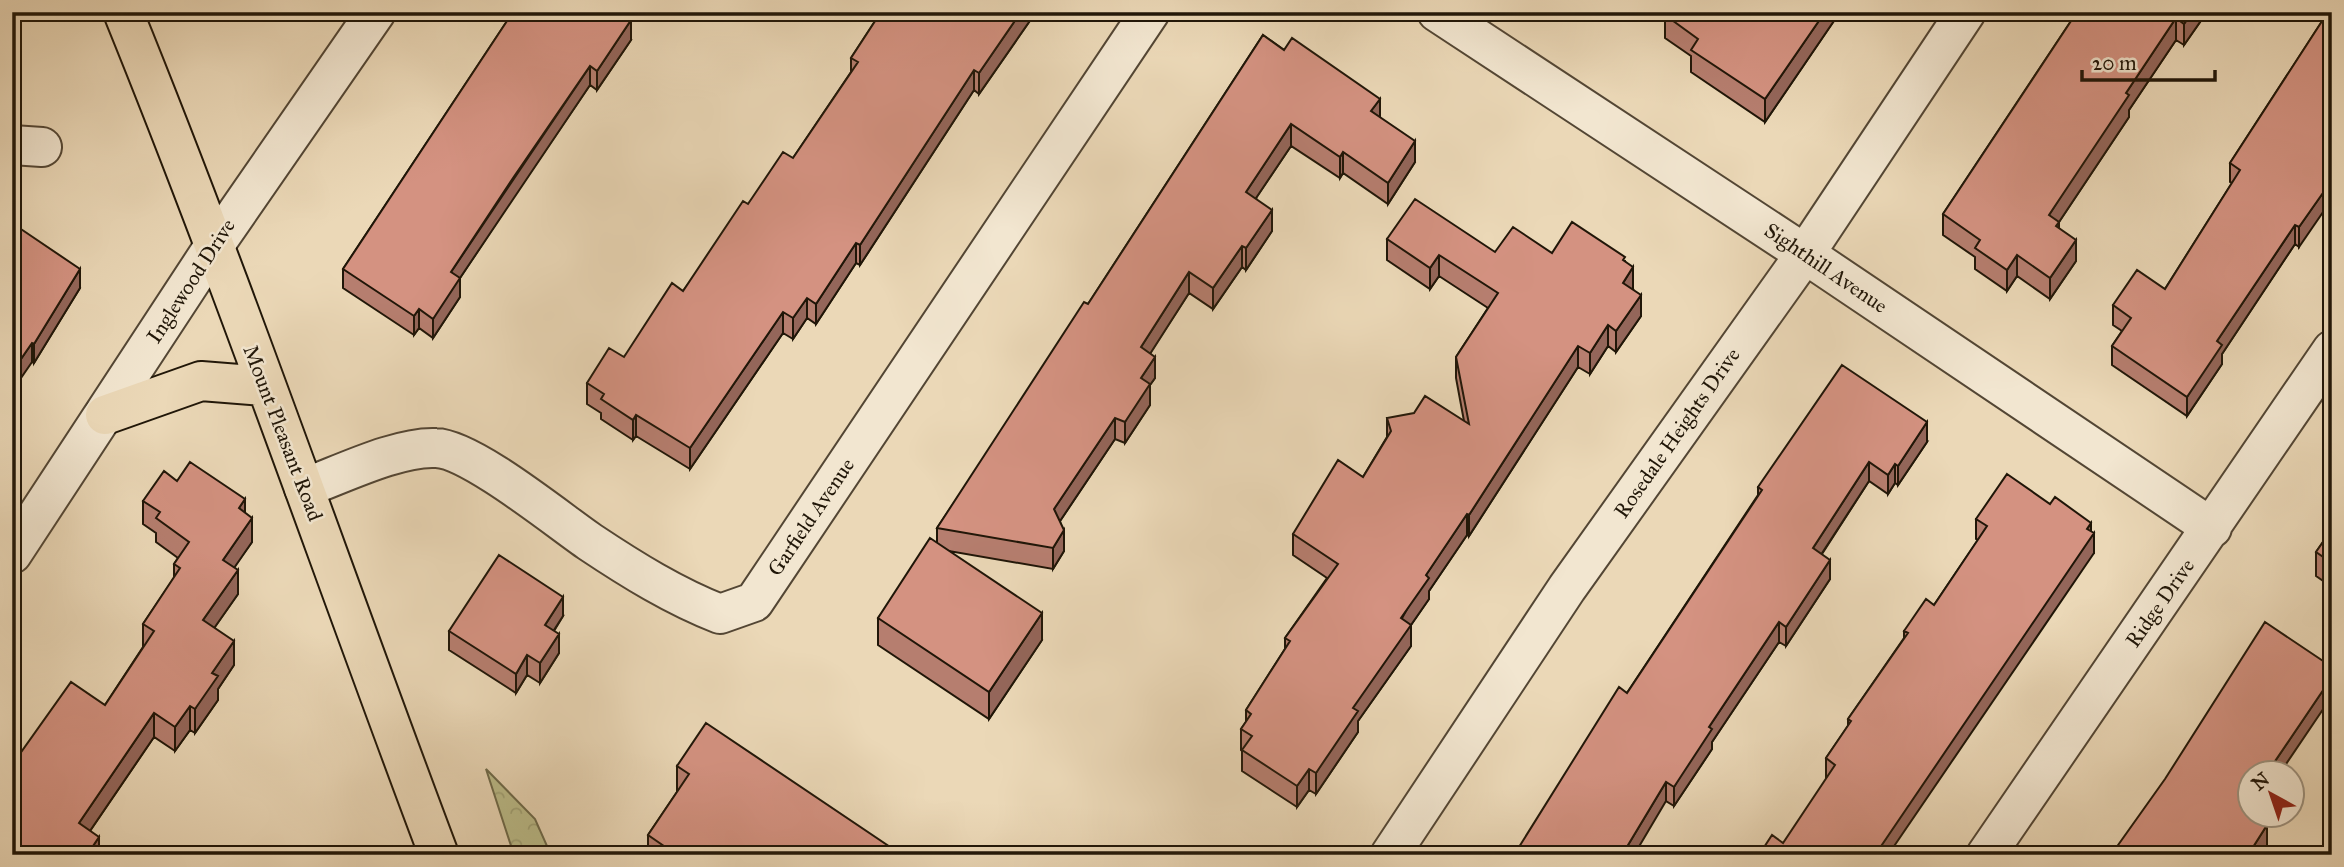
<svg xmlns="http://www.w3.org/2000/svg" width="2344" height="867" font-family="'IM FELL Great Primer',serif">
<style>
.forest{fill:url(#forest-crowns);stroke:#6e6a4a;stroke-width:2}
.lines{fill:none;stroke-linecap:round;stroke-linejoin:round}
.minor-casing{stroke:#534634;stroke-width:42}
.major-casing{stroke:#201608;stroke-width:42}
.minor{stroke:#f2e6d0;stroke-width:38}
.major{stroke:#ebd8b7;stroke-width:38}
.wall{fill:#b67e6f;stroke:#201608;stroke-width:2}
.shaded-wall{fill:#94665a;stroke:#201608;stroke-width:2}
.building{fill:#d49281;stroke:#201608;stroke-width:2}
.labels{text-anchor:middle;stroke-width:5;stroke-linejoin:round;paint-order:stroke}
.street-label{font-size:21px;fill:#201608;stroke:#f2e6d0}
</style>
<defs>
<pattern id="forest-crowns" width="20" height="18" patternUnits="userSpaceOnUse" patternTransform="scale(1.75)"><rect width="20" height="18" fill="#bcbe8b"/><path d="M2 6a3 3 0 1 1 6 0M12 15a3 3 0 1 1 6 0" fill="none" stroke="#a1a376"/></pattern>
</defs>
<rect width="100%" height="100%" fill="#ebd8b7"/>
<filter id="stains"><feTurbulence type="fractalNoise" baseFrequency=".00286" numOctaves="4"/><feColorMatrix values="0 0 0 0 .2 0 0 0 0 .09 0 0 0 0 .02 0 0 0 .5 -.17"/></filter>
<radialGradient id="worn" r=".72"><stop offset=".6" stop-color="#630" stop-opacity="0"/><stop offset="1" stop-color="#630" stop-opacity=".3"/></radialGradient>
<path class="forest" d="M486,769l49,50 16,36h-37z"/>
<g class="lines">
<defs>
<path id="minor" d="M1437,12l368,242 407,274
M12,145l30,2
M304,488c36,-13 94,-42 132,-40 35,1 122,72 154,94 42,28 84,54 130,72l34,-12 396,-590
M12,554l202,-308 162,-234
M1390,855l177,-267 238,-334 161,-242
M1986,855l346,-505"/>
<path id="major" d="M123,12c113,278 210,562 316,843
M105,415l96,-34 63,5"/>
</defs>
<use href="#minor" class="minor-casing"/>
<use href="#major" class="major-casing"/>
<use href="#minor" class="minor"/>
<use href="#major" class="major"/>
</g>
<path class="wall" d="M513,12l118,28 -34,50 -7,-5 -77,113 -53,80v19l-27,41 -14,-10 -5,7 -71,-47v-19z
M881,12h155l-57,82 -5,-4 -114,175 -4,-2 -40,61 -9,-6 -14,21 -10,-6 -93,136 -54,-33 -3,4 -32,-21v-6l-14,-9v-21l37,-26 59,-66 65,-87 45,-46 58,-86v-14z
M1840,12l-75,110 -74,-50v-16l-26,-18v-23z
M2077,12h130l-23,33 -8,-5 -47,70v7l-70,105v6l17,33 -26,38 -33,-23 -10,15 -32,-22v-12l-32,-22v-21z
M2328,12l-29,235 -4,-3 -73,110v10l-35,52 -75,-51v-19l10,-15 -9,-6v-20l52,-16 67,-106 -2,-1v-19z
M1263,35l117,83 35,44 -27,42 -45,-31 -3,5 -49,-32 -35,52 16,33 -26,39 -4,-3 -29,42 -24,-16 -39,60 5,25 -5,7v20l-25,38 -10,-4 -55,82 4,30 -11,18 -104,-18 93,89 -53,79 -111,-74v-27l59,-75v-15l151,-224z
M12,223l68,65 -46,75 -2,-1z
M1387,239l108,13 57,1 73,8 16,55 -25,36 -8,-6 -18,28 -12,-7 -109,169 -2,-1 -38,56v8l-18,26v21l-53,75v11l-42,62 -7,-4 -12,17 -55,-36v-20l-1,-1v-21l5,-7v-12l39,-61v-11l42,-60 -34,-23v-21l70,-57 24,-40v-19l77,3 -8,-43v-21l32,-49 -49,-32 -9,13 -43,-29z
M1927,442l-29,43 -3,-2 -7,11 -19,-13 -47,73 8,25 -44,67 -7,-4 -67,100v7l-38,57 -8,-5 -39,-108 131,-198v-8z
M143,501l102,12 7,29 -18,25 4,27 -24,34 20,37 -16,24v11l-23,33 -5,-3 -15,21 -21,-14 -64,94 9,24 -80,-100 86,-50 38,-58v-23l31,-46v-14l4,-6 -22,-16v-9l-13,-9z
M1976,519l115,13 3,21 -268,225v-20l22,-32v-7l56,-81v-7l30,-26 44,-65 -2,-1z
M2332,529v58l-16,-11v-24z
M563,616l-9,15 5,22 -19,30 -13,-8 -11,18 -67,-43v-19z
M677,766l225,89h-254v-20l29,-43z"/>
<path class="shaded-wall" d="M1021,12h15l-57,82v-21z
M1825,12h15l-75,110v-23z
M2192,12h15l-23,33v-21z
M2176,18v22l-47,70v7l-80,120v-22l77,-122z
M631,20v20l-34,50v-19z
M590,66v19l-130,193v19l-27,41v-19l18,-47z
M974,70v20l-114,175v-20z
M1380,99v21l-9,-9z
M1291,124v22l-45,67v-21z
M1415,141v21l-27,42v-21z
M1343,152v21l-3,5v-21z
M2332,180v19l-33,48v-20z
M1272,210v21l-26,39v-22z
M2295,225v19l-73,110v10l-35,52v-19l30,-56z
M2076,240v21l-26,38v-21z
M856,243v20l-40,61v-20z
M1242,246v21l-29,42v-21z
M1439,255v21l-9,13v-21z
M2017,255v21l-10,15v-21z
M1633,267v21l-10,16v-21z
M80,269v19l-46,75v-19z
M1189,272v21l-48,75v-21z
M1641,295v21l-25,36v-21z
M807,298v20l-14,21v-21z
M419,309v19l-5,7v-19z
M783,312v21l-93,136v-21z
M1608,325v21l-18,28v-21z
M32,343v19l-20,29v-19z
M1578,346v21l-109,169v-21z
M1155,357v21l-5,7v20l-25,38v-21l16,-44z
M636,415v21l-3,4v-20z
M1115,418v21l-61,91v-21z
M1927,422v20l-29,43v-19z
M1869,462v19l-56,86v-19z
M1895,464v19l-7,11v-19z
M245,499v24l-6,-15z
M1467,514v21l-38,56v8l-18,26v21l-53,75v11l-42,62v-21l110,-198z
M252,518v24l-29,42v-24z
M2091,523v14l3,-4v20l-206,302h-13z
M1064,530v21l-11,18v-21z
M1830,560v19l-44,67v-19z
M238,570v24l-35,50v-24z
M563,597v19l-18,28v-19z
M1042,613v27l-53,79v-27z
M1779,622v20l-67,100v7l-38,57v-19l35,-60z
M559,634v19l-19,30v-20z
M234,641v24l-16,24v11l-23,33v-24l17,-36z
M527,655v20l-11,18v-19z
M2332,677v19l-52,77h-13z
M190,706v24l-15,21v-24z
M154,713v24l-75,110v-24z
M1309,769v21l-12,17v-21z
M1666,782v19l-32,54h-12z
M2250,799v16l-7,-6z
M2267,825v20l-6,10h-13z
M99,837v18h-12z"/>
<path class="building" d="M513,12h117l1,8 -34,51 -7,-5 -77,112 -62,94 9,6 -27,41 -14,-10 -5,7 -71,-47z
M881,12h140l-42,61 -5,-3 -114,175 -4,-2 -40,61 -9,-6 -14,20 -10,-6 -93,136 -54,-33 -3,5 -32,-21 3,-5 -17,-11 22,-35 15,9 48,-74 11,8 60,-90 5,3 35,-52 10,6 65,-96 -7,-4z
M1667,12h158l-60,87 -74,-49 7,-11 -33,-24z
M2077,12h115l-8,12 -8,-6 -50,75 3,2 -80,120 10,7 -3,4 20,14 -26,38 -33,-23 -10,15 -32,-22 5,-8 -37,-26z
M2328,12h4v168l-33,47 -4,-2 -78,116 5,4 -35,52 -75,-51 19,-28 -18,-13 24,-35 28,19 75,-119 -10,-7z
M1263,35l21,15 8,-12 88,61 -9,12 44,30 -27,42 -45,-31 -3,5 -49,-33 -45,68 26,18 -26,38 -4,-2 -29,42 -24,-16 -48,75 14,10 -14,21 9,6 -25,38 -10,-4 -61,91 10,21 -11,18 -116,-20 147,-226 4,2z
M1415,199l80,53 18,-25 39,26 20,-31 53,35 -2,3 10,7 -10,16 18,12 -25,36 -8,-6 -18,28 -12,-7 -109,169 -2,-1 -41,61 3,3 -28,40 10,7 -58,83 5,3 -42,62 -7,-4 -12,17 -55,-36 10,-14 -11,-7 10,-15 -5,-4 44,-69 -5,-3 53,-74 -45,-30 45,-74 25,17 28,-46 -4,-13 27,-5 11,-17 44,28 -13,-67 42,-64 -59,-38 -9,13 -43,-29z
M12,223l68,46 -46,75 -2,-1 -20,29z
M1842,365l85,57 -29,44 -3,-2 -7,11 -19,-13 -56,86 17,12 -44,67 -7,-5 -70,105 3,2 -38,58 -8,-5 -44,73h-108l105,-168 8,6 135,-203 -4,-3z
M190,462l55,37 -6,9 13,10 -29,42 15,10 -35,50 31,21 -22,32 6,3 -23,33 -5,-3 -15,21 -21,-14 -75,110 20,14 -12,18h-75v-105l7,5 52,-73 34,23 49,-74 -11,-7 37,-56 -6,-4 15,-22 -33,-24 4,-6 -17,-11 21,-30 13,10z
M2007,474l43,30 5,-7 36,26 -4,6 7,4 -219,322h-116l13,-20 11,8 52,-78 -9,-7 25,-37 -3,-2 60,-86 -4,-2 22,-32 8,6 53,-79 -11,-7z
M2332,529v34l-16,-11z
M930,538l112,75 -53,79 -111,-74z
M499,555l64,42 -18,28 14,9 -19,29 -13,-8 -11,19 -67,-43z
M2265,622l67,45v10l-65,96h-17v26l-7,10 7,4v2h1l16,10 -19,30h-137l54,-76z
M706,723l196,132h-225l-29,-20 41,-61 -12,-8z"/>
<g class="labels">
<g class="street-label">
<text transform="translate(1826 268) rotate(34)" y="7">Sighthill Avenue</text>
<text transform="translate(191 281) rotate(-57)" y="7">Inglewood Drive</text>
<text transform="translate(283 433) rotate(69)" y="7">Mount Pleasant Road</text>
<text transform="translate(1677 433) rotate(-55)" y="7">Rosedale Heights Drive</text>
<text transform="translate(811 517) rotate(-56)" y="7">Garfield Avenue</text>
<text transform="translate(2160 603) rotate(-55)" y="7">Ridge Drive</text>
</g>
</g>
<rect width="2344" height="867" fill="none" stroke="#ebd8b7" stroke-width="42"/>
<rect x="14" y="14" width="2316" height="839" fill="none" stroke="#201608" stroke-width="3.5"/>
<rect x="21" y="21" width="2302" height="825" fill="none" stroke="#201608" stroke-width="2"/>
<g transform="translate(2271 794) rotate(320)"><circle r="33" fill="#f2e6d0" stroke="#9e9380" stroke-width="2"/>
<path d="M0-5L12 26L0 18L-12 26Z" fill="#8f2418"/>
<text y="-10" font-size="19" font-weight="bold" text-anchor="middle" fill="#201608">N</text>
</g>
<path d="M2082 70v10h133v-10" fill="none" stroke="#201608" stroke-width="3.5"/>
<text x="2092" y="70" font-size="21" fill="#201608" stroke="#f2e6d0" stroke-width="5" paint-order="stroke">20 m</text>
<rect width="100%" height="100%" filter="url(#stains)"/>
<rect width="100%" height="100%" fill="url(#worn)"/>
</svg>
